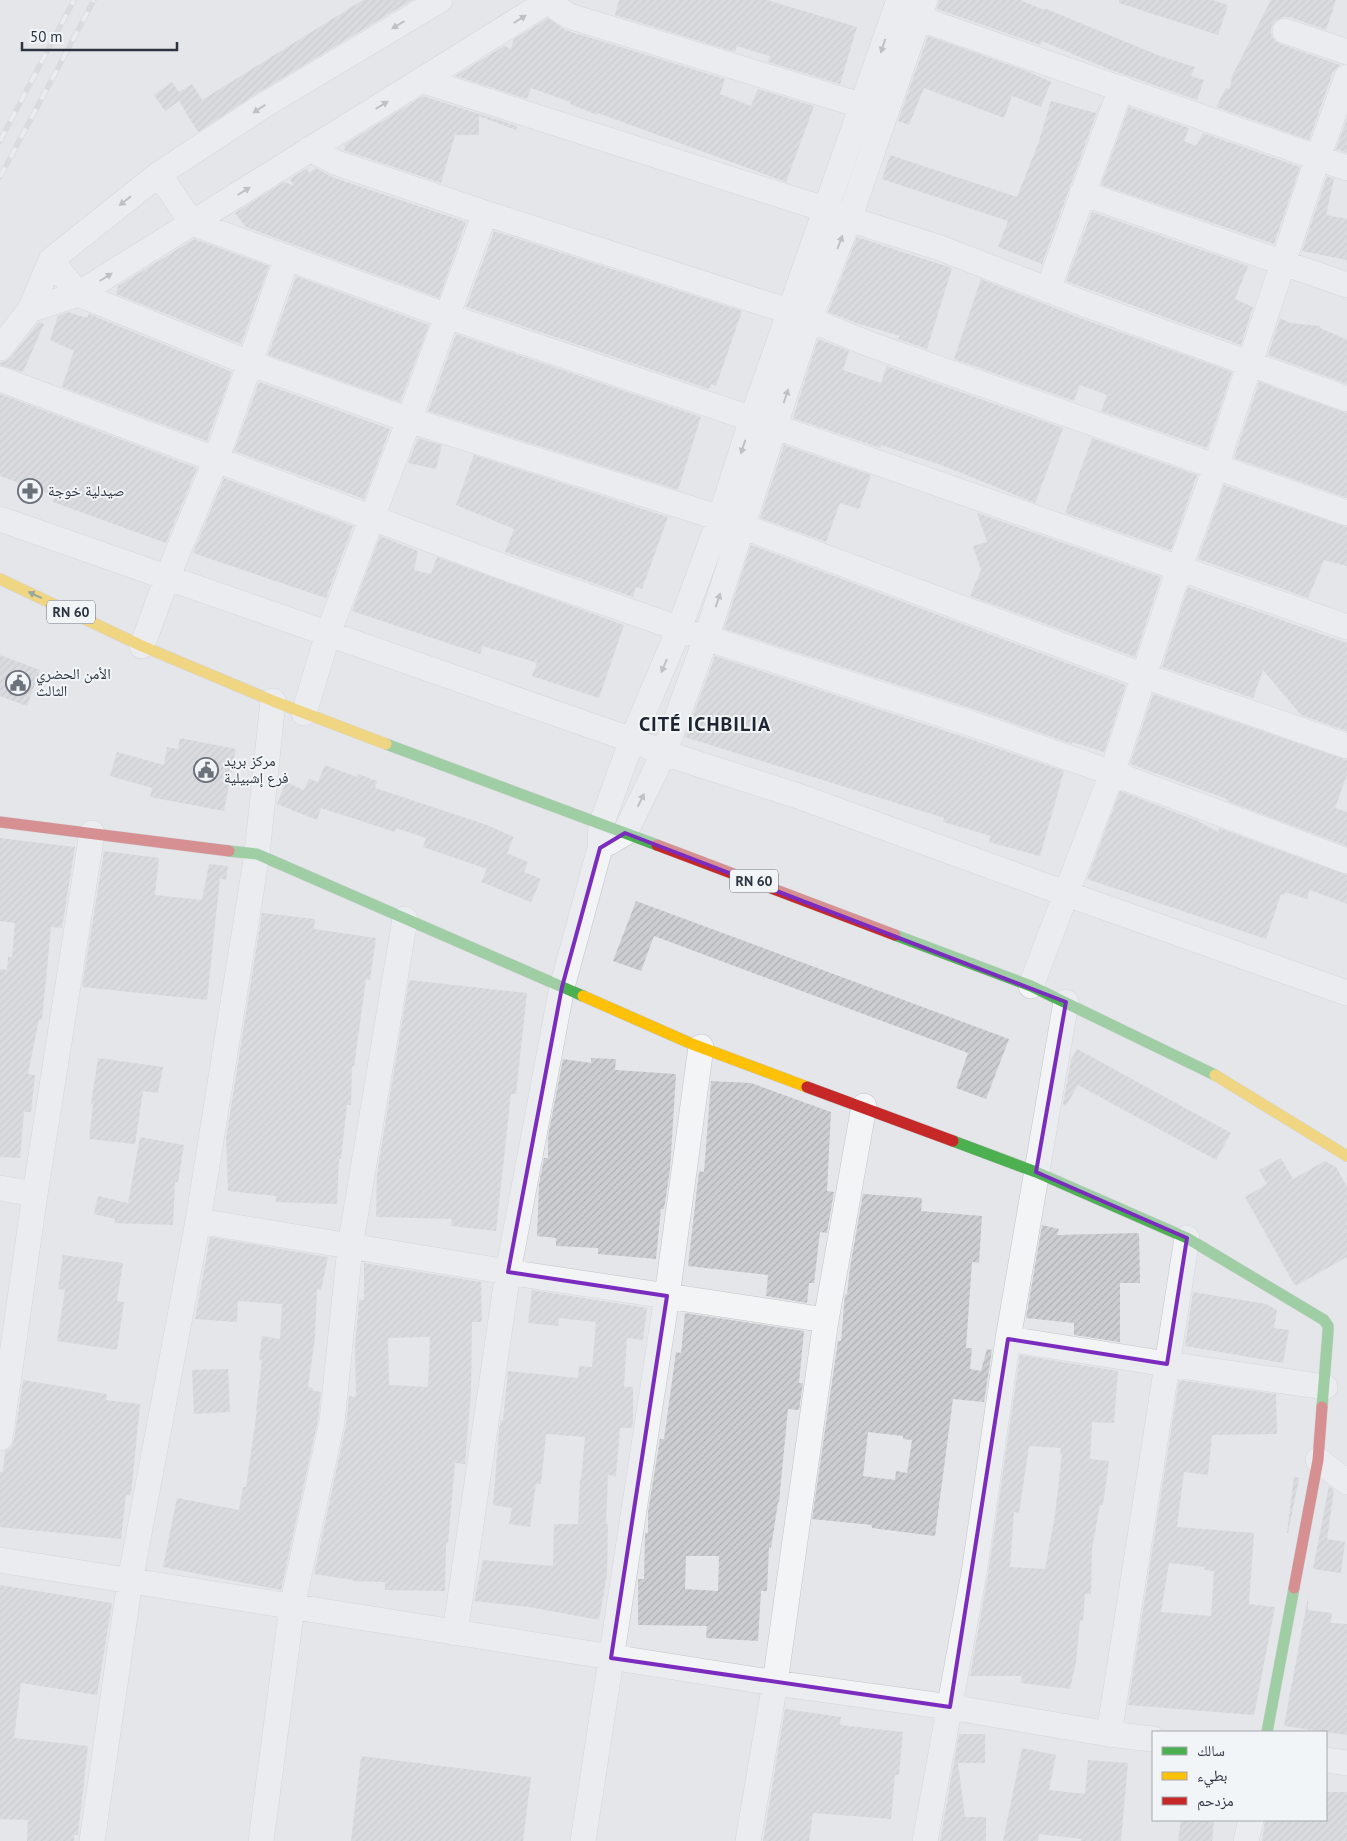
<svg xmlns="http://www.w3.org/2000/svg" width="1347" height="1841" font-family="'PT Sans','Noto Naskh Arabic',sans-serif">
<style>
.building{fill:url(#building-hatch);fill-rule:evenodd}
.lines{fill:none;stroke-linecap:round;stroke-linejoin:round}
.street-casing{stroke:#c2c4c7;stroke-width:26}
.fast-casing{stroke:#c2c4c7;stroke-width:12}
.slow-casing{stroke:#c2c4c7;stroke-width:12}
.jam-casing{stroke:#c2c4c7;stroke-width:12}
.street{stroke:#f3f4f6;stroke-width:25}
.fast{stroke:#4caf50;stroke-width:11}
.slow{stroke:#ffc107;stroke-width:11}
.jam{stroke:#c62828;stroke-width:11}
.rail-casing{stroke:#cdced0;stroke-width:5.5}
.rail{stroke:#f2f5f7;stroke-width:4;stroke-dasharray:11;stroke-linecap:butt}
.oneway{fill:#90949c}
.oneway2{fill:#375f46}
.marked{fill:none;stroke:#7b2cbf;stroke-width:4;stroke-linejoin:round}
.labels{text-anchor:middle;stroke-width:4;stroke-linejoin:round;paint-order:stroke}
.shield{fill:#f2f5f7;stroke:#676e78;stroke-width:1}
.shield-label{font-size:14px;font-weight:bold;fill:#2c3441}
.poi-label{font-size:15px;fill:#2c3441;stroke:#f2f5f7;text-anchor:start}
.district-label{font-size:20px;font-weight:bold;letter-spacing:1px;fill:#1e2532;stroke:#f2f5f7}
</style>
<defs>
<pattern id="building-hatch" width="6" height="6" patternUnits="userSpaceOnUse" patternTransform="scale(1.25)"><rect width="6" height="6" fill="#ccced1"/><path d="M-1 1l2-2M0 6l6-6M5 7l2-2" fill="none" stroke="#afb2b5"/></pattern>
</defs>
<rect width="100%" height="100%" fill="#e4e6e9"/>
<path class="building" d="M363,0h49l-153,92 -61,40 -19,-31 -14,10 -11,-16 18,-13 7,10 13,-8 10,16z
M619,0h148l90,27 -17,57 -72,-22 2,-6 -33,-10 -2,6 -120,-37z
M939,0h81l24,10v-2l116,48 35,11 -4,9 13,4 -7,20 -86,-30 -69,-29 -2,4 -103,-36z
M1119,0h93l16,5 -10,30 -99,-32z
M1271,0h65l-10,30 -36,-13h-7l-8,4 -4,6v7l3,6 6,4 60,21 -7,7 -24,68 -93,-33 10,-19 4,1 2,-13z
M548,18l17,12 160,49 -5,15 31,12 7,-17 56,17 -28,76 -188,-69 -1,2 -27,-11 1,-2 -40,-14 -4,11 -72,-23 49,-30 7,3 3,-10z
M928,36l101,36 22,10 -10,25 -29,-11 -8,22 -80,-30 -15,37 -11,-4z
M423,96l94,30 -1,4 -37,-14v19h-24l-14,48 -98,-33 3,-2 -2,-3z
M1102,98l-60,166 -44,-17 10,-26 -126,-42 8,-24 127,42 21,-53 13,-43 45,12z
M1129,107l60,21 -5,13 12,5 7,-13 97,34 -26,77 -173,-59z
M1347,119v34l-11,-4z
M307,168l2,5 7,-5 16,9 134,45 -27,76 -193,-71 -11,-14 49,-31 10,4 -4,-7z
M1327,176l7,3 -8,36 21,4v41l-45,-9z
M1092,212l156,54 -13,33 18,8 -12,38 -175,-64z
M494,231l248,80 -26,75 -5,-2 -2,5 -243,-82z
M857,237l95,31 -25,81 -29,-10 2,-3 -41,-12 -31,-12z
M194,239l75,27 -28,78 -125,-50 2,-8z
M296,276l133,49 -29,77 -132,-47z
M981,279l99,39 152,54 -25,76 -106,-37 6,-16 -27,-10 -6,16 -120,-42z
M68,312l19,6 2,-4 143,58 -25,69 -145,-54 12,-36 -24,-11 8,-24z
M1280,318l10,5 30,3v2l27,12v44l-79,-29z
M39,322l5,2 -21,48 -23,-7v-3l6,-1 5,-4z
M456,334l245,83 -23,73 -250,-79z
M818,339l31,12 -6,19 38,13 6,-17 176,62 -28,75 -91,-37 -63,-21 -1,3 -87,-30z
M259,382l131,47 -26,70 -130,-48z
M1259,382l88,31v85l-113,-40z
M0,394l197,74 -31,75 -113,-41 2,-6 -55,-20z
M418,438l24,7 -6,24 -28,-6z
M1092,438l105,37 -26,75 -106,-37z
M784,445l87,30 -12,34 -19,-6 -14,39 -66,-24z
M474,455l194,62 -26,72 -6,-2 -3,10 -128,-45 9,-23 -58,-24z
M224,478l129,48 -27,72 -133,-45z
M1224,485l123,42v39l-23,-6 -16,38 -110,-39z
M977,513l184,64 -26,80 -165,-61 11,-26 -8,-24 14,-4z
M380,536l38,15 -4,19 17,4 6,-17 187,68 -25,73 -67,-22 5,-13 -54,-17 -3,8 -128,-43z
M751,545l375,140 -22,67 -32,-10v2l-96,-34 -252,-81z
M1188,587l159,56v88l-46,-16 -38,-45 -10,28 -91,-31z
M0,655l40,15 -13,36 -27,-10z
M715,656l252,82 97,33 -24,85 -51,-14 2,-6 -48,-14 1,-4 -259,-81z
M1153,694l194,66v15l-12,33 12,4v34l-120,-45v-2l-97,-35z
M180,738l56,11 -12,62 -74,-14 2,-9 -42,-12 7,-24 47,13 3,-18 11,2z
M325,765l32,12 1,-3 19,7 -2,7 112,37 27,12 -7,16 21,9 -4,10 17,7 -10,23 -50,-20 6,-13 -64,-22 3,-9 -30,-10 -1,4 -74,-24 -4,12 -40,-16 9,-22 18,8 5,-11 9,3z
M1120,791l78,30 20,11 1,-4 128,47v29l-37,-14 -3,9 -21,-7 -2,3 -3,-1 -15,45 -179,-60z
M0,838l75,9 -13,81 -11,-1 -9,93 -3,-1 -11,55 7,1 -4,37h-7l-4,46 -20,-1v-188l7,1 1,-13h4l3,-34 -15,-2z
M104,851l55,7 -4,37 47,5 7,-36 19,2 -2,14 -6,-2 -13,122 -125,-13z
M636,901l373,138 -23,60 -30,-11 12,-35 -314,-117 -13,35 -28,-10z
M262,913l53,6 -1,10 62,9 -6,42 -4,-1 -12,88 -2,-1 -1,39h-4l-6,54h-2l-2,45 -61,-2v-6l-48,-5 -2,-53z
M409,980l118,13 -11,101h-5l-15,137 -45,-5 1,-7 -76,-2 1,-44z
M1077,1049l154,84 -15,27 -138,-75 -12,21 -3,-2 8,-44z
M98,1058l65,9 -5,26 -15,-2 -8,53 -46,-5 4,-35h-2z
M591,1058l25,1 -1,11 61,4 -6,96 -6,39h-3l-5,50 -58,-5v-6l-42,-2v-8l-19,-2 2,-52 5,-26h4v-22l15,-77 28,4z
M711,1081l40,2 80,29 -4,79 7,1 -7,41 -7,-1 -6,51h-5l-2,20 -41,-7 2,-21 -80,-9 11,-95 5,1z
M140,1137l44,8 -6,37h-3l-2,43 -59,-2 1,-4 -21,-5 4,-18 30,7z
M1281,1158l12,21 32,-18 11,6 11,20v70l-50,28 -3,-1 -49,-87 22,-13 -8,-14z
M863,1194l59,4 -1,13 61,5 -3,47 -7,-1 -6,86h6l-2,21 11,2 6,-22 5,1 -8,52 -31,-3 -18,137 -63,-8v-3l-60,-6 26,-178h3l4,-47 2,1 3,-28zM868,1432l35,4v3l9,1 -5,33 -11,-2 -1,9 -32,-4z
M1042,1225l17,4 -2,6 79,-2 3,1 1,49h-20v59l-46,-7v-12l-48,-5z
M210,1237l118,20 -7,33 -4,-1 -2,48 -7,50 5,1 -1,2 9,2 -3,28 -37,170 -118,-23 14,-69 62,12 4,-23h3l11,-77 -1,1 6,-51 -3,-1 3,-23 18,3 2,-35 -44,-3 -1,21 -42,-3z
M63,1255l60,8 -6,38 7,1 -7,48 -60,-9 8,-51 -7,-1z
M364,1263l117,19 1,40h-10l-1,70 -6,72 -10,-1 -7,80h-2l-1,48 -60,-1v-8l-32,-1v-1l-39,-6 32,-149 3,-29 7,1 -1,-51 4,-46h5zM430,1337l-2,50 -39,-2 -1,-47z
M532,1290l115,18 -4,32 -16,-2 -3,49h9v34l-1,7h-12l-4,48 -8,-1 -2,49h2l-1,50 -8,46 -70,-13 -55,-6 9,-41 70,6 1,-42h24l2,-45h1l4,-42 -39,-3 -5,50h-5l-6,43 -21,-3 3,-16 -19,-3 6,-76 2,-9h2l5,-49 70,7 1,-12 13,1 4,-45 -37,-4 -1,8 -30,-3z
M1193,1292l73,12 11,6 -3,18 15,2 -6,33 -98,-17z
M685,1313l119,18 -5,52h4l-4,27 -11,-1 -9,93h-1l-7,46 -2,-1 -2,44h-6l-3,50 -52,-3 1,-12 -69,-1v-46h6l1,-44v-2h3v-22l12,-72h4l12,-87 5,1zM686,1556h33l-1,35 -33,-2z
M1020,1355l98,16 -4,52 -22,-1 -2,37 19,2 -6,44h-3l-8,44 -1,45h-6l-2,27 -3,-1 -4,42 -6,27 -49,-6 1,-7h-52l18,-101zM1029,1446l32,2 -1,6h2l-7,61 -10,54 -35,-2 4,-55 5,1z
M228,1369l2,43 -36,2 -2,-44z
M23,1380l84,14 -1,6 34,4 -9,91h-5l-5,44 -121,-12v-55h3l2,-21 6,-4 3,-7z
M1179,1380l97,14 1,40 -65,1 -4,40 -24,-3 -7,55 77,6 -5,71 26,3 -21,108 -126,-10zM1169,1563l36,4 -1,3 10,1 -3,45 -50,-4z
M1294,1477l5,1 -11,55h-1z
M1329,1486l5,4 -7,49 18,3 -4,31 -28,-4z
M0,1585l112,18 -15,92 -76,-12 -7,55 74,8 -10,89h-4v6h-47l1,-21 -28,-1z
M1308,1597v13l24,3 -1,10 16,1v111l-63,-9z
M785,1709l56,8 -1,8 63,7 -4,43h-4l-4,44 -78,-6 -4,28h-46z
M959,1734h26v29h-27l7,54h21v24h-46z
M1022,1748l34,7 -7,35 36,4 3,-34 40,3 -7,78h-40v-2l-42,-5 -1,7h-35z
M361,1756l170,21 -8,64h-172z
M1326,1792h21v49h-85l3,-21h61z
M1181,1820h33l-2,21h-34z"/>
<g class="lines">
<defs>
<path id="street" d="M552,0l6,9 11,7 294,90
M904,13l443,155
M1285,31l62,21
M421,80l406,130 22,9 91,29 145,56 262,95
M310,149l27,14 151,51 303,98 78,32 478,169
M159,174l33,49 255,93 329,111 571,200
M1082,193l265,92
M51,260l27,34 171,69 160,57 311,98 424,158 203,70
M1048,290l73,-202
M30,310l48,-16 472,-294
M0,348l30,-38 21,-50 108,-86 107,-70 174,-104
M0,379l509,190 197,69 266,86 140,49 235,88
M0,519l632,221 32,13 134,43 269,98 280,99
M142,646l25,-68 49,-118 71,-203
M273,701l-16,153 -59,367 310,51 318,48
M304,713l24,-79 81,-214 76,-207
M608,843l17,-10 39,-80 42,-115 103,-317 40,-102 76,-219
M1031,986l81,-213 67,-204 37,-103 102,-309 29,-80
M0,1188l35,6
M1008,1339l159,25 158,23
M0,1438l35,-244 57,-361
M1318,1460l29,22
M0,1560l775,123 175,24 159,27 44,5
M455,1633l53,-361 54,-285 38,-139 1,-23 31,-85 47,-111 41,-111 32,-99 147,-419
M1109,1734l78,-496
M1326,1760l21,3
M92,1841l38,-260 68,-360
M261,1841l31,-234 40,-185 18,-175 55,-328
M583,1841l84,-545 34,-249
M748,1841l27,-158 51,-363 38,-214
M925,1841l49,-268 34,-234 58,-337
M1246,1841l5,-21"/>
<path id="fast" d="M386,744l271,101
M229,851l28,3 326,142
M895,935l136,51 184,89
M953,1141l83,31 151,66 137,82 4,6v6l-6,75
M1267,1732l27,-144"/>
<path id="slow" d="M0,579l142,67 131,55 113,43
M583,996l109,48 115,43
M1215,1075l132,81"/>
<path id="jam" d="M0,822l229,29
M657,845l238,90
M807,1087l146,54
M1294,1588l24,-128 4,-53"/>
</defs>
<use href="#street" class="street-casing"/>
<use href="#fast" class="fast-casing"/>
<use href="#slow" class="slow-casing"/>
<use href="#jam" class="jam-casing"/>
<use href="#street" class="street"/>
<use href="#fast" class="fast"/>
<use href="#slow" class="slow"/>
<use href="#jam" class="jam"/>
<defs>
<path id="rail" d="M0,141l74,-141
M0,177l94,-177"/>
</defs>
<use href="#rail" class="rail-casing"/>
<use href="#rail" class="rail"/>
</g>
<defs><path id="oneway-solid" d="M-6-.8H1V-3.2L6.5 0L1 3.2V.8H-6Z" transform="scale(1.25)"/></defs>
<g class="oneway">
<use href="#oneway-solid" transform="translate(520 19) rotate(-32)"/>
<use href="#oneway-solid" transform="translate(398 25) rotate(149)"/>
<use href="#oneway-solid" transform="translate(883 46) rotate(109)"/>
<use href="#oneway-solid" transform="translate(382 105) rotate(-32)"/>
<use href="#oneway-solid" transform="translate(259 109) rotate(147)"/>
<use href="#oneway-solid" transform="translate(244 191) rotate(-32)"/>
<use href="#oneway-solid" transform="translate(125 201) rotate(142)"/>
<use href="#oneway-solid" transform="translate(840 242) rotate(-69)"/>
<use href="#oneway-solid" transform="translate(106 277) rotate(-32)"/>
<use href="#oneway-solid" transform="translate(786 396) rotate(-72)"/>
<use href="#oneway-solid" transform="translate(743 447) rotate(108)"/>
<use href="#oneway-solid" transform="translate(718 600) rotate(-72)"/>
<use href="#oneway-solid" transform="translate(664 666) rotate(113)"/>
<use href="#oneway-solid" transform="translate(641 800) rotate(-64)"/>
</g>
<use class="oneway2" href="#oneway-solid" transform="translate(35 595) rotate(-155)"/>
<path d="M0 0H1347V1841H0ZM625,833l441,169 -30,170 151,66 -20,126 -159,-25 -58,368 -339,-49 56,-362 -159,-24 54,-285 38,-139z" fill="#e4e6e9" fill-opacity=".55" fill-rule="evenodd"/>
<path class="marked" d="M625,833l441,169 -30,170 151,66 -20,126 -159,-25 -58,368 -339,-49 56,-362 -159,-24 54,-285 38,-139z"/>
<defs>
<symbol id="pharmacy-ring" viewBox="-11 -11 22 22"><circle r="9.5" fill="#f2f5f7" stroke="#6c727c" stroke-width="1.5"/><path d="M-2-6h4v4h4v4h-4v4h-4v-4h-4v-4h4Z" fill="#6c727c"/></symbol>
<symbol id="civic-ring" viewBox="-11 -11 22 22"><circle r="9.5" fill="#f2f5f7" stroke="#6c727c" stroke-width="1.5"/><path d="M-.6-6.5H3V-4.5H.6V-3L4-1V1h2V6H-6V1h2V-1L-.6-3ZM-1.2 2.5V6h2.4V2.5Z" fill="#6c727c"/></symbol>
</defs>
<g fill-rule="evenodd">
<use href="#pharmacy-ring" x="16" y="477" width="28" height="28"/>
<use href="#civic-ring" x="4" y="669" width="28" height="28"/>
<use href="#civic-ring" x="192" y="756" width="28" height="28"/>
</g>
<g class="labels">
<g class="shield">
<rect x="47" y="600.5" width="48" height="23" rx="4"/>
<rect x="730" y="869.5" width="48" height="23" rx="4"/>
</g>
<g class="shield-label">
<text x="71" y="617">RN 60</text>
<text x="754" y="886">RN 60</text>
</g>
<g class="poi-label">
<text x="48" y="496">صيدلية خوجة</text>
<text x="36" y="679">الأمن الحضري<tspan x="36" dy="17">الثالث</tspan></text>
<text x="224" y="766">مركز بريد<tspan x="224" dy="17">فرع إشبيلية</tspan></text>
</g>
<g class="district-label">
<text x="705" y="731">CITÉ ICHBILIA</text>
</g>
</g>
<rect x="1152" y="1731" width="175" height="90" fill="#f2f5f7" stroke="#a3a8ae"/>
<rect x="1162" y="1747" width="25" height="8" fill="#4caf50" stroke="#a3a8ae"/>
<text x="1197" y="1756" font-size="15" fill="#2c3441">سالك</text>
<rect x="1162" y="1772" width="25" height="8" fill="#ffc107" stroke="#a3a8ae"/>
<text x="1197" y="1781" font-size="15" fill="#2c3441">بطيء</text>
<rect x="1162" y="1797" width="25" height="8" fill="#c62828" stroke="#a3a8ae"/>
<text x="1197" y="1806" font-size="15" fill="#2c3441">مزدحم</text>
<path d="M22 42v8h155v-8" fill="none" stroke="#2c3441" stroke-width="2.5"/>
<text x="30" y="42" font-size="15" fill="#2c3441" stroke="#f2f5f7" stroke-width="4" paint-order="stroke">50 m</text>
</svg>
